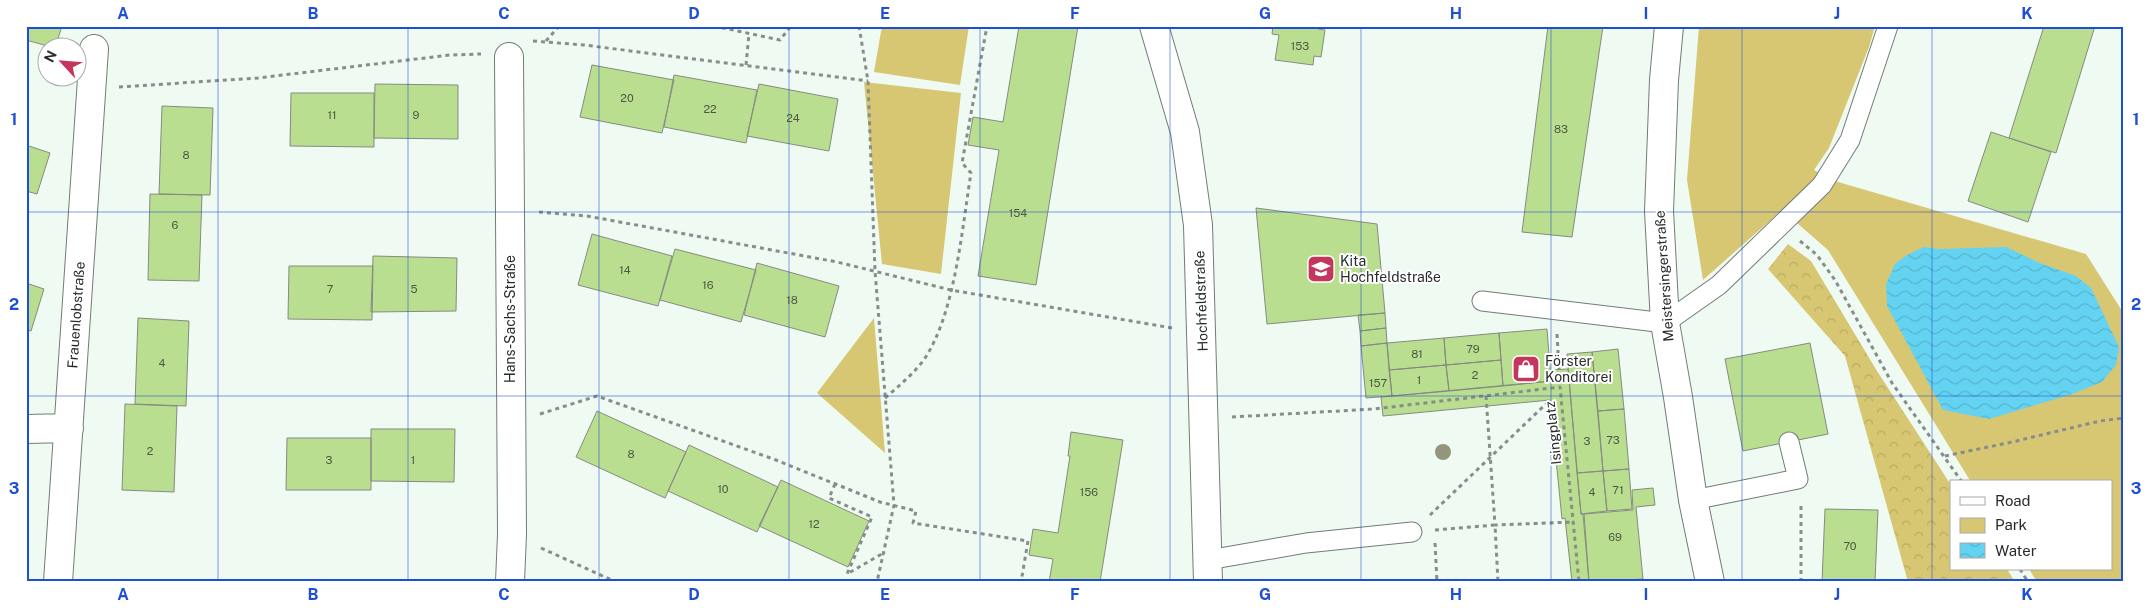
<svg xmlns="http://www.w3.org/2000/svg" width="2150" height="608" font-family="'Public Sans',sans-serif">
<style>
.forest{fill:url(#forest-crowns)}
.park{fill:#d7c772}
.water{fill:url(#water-waves)}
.building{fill:#b9de90;stroke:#868b81}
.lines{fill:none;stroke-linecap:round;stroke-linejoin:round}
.lane-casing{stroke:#727c76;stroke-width:21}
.street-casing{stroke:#727c76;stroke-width:30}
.path{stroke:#878e8a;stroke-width:3;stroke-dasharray:4 4;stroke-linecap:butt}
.lane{stroke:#fff;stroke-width:19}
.street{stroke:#fff;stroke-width:28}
.tree{fill:#94957d}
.grid{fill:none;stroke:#1d4ed8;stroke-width:1;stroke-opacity:0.55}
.labels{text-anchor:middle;stroke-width:4;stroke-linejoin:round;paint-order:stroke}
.number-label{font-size:11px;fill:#4c5843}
.poi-label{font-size:14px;fill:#272b29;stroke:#fff;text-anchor:start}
.street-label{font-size:14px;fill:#272b29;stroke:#fff}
.neatline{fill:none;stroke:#1d4ed8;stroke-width:2}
.grid-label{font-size:16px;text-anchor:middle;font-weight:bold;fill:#1d4ed8}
</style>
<defs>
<pattern id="forest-crowns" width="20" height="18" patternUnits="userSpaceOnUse" patternTransform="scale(1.25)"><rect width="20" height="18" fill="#d7c772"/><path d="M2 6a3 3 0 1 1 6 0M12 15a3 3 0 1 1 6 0" fill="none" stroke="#b9ab63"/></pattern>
<pattern id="water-waves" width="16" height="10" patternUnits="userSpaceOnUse" patternTransform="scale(1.25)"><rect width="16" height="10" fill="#64d3f1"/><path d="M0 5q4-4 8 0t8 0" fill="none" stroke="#57b5cf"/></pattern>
</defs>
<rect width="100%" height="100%" fill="#effaf3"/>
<path class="forest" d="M1788,244l23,17 66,110 74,114v84h56l8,13h-107l-63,-226 -77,-87z"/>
<path class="park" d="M882,26h87l-9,59 -86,-13z
M1699,26h176l-6,21 -40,101 -15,22 24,12 248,72 38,60v268h-87l-8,-13h82v-87h-140l-143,-232 -46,-40 -79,70 -16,-100z
M864,82l97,11 -20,181 -59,-10z
M874,318l11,135 -68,-60z"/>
<path class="water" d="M1924,247l14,2 68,-2 34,16 36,13 15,12 28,59 -3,18 -14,17 -30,12 -83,25 -46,-9 -56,-104 -1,-22 9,-20 12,-9z"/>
<path class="building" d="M26,26h36l-7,22 -29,-8z
M1019,26h59l-42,259 -58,-9 21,-126 -31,-5 5,-28 30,5z
M1273,26h45v3l7,1 -4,27 -7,-1 -1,9 -38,-5 4,-25 -7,-1z
M1548,26h55l-31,211 -50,-5z
M2044,26h51l-39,127 -47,-15z
M592,65l82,15 -12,53 -82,-16z
M674,75l83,15 -11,53 -82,-16z
M375,84l83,1v54l-84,-1z
M759,84l79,15 -9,52 -82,-15z
M291,93h83v54l-84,-1z
M162,106l51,2 -3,87 -51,-1z
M1991,132l60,20 -23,70 -60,-21z
M26,145l24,8 -13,41 -11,-3z
M150,194l52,1 -3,86 -51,-1z
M1256,208l121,16 8,89 -118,11z
M592,234l80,22 -14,50 -80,-21z
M675,249l81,21 -15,52 -81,-22z
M373,256l84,2 -1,53 -85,1z
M757,263l82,23 -14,51 -81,-22z
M289,266h84l-1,54 -84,-1z
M26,283l18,6 -13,42 -5,-1z
M1385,313l1,15 -26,3 -2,-16z
M138,318l51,3 -3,85 -51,-2z
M1386,328l1,15 -26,3 -1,-15z
M1547,329l4,52 -48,5 -4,-53z
M1499,333l2,27 -55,5 -2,-27z
M1444,338l2,27 -57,5 -2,-27z
M1387,343l5,53 -26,2 -5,-52z
M1810,343l18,91 -85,17 -18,-92z
M1618,349l6,60 -26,2 -6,-59z
M1592,352l11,119 -26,2 -10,-119z
M1501,360l2,26 -54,5 -3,-26z
M1446,365l3,26 -57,5 -3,-26z
M1568,369l13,145h2l6,68h-17l-7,-64 -3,1 -12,-119 -167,16 -2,-19 170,-16 -1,-11z
M125,404l52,2 -3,86 -52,-2z
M1624,409l5,60 -26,2 -5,-60z
M597,411l89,41 -21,46 -89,-41z
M371,429h84l-1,53 -83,-1z
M1071,432l52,8 -23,142h-51l4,-23 -24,-4 4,-26 25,4 12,-77h-2z
M287,438h84v52h-85z
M689,445l89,42 -21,45 -89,-41z
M1629,469l3,40 -25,2 -4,-40z
M1603,471l4,40 -26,3 -4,-41z
M781,480l88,41 -21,46 -89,-41z
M1653,488l2,17 -19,2 7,72 -54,3 -5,-68 49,-4 -1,-20z
M1825,509l53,1 -3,72h-53z"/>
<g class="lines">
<defs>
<path id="lane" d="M1482,301l183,22 54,-38 103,-100 28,-45 38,-114
M1693,500l105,-21 -9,-37
M1208,560l98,-17 106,-11"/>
<path id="street" d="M1154,26l31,106 13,93 10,357
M1669,26l-5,54 -5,131 6,112 13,74 15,103 17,82
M509,57l3,477 -2,48
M26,429l43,-1
M58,582l36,-533"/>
</defs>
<use href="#lane" class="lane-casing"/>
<use href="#street" class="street-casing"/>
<path class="path" d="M714,26l66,14 11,-14
M859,26l9,55 7,190 19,234 -17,77
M533,41l51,4 284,36
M546,41l13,-15
M746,65l3,-31
M119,87l139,-9 192,-23 31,-1
M539,212l48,4 82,15 168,31 114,28 221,38
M1800,241l17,14 18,25 57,103 70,99
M1557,334l2,35
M1486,396l9,129 79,-3
M885,398c14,-12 27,-23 38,-37 32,-45 39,-133 48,-188l-9,-10 25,-137
M540,414l57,-18 179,64 104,42 36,9 -3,12 115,18 -7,41
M1232,417l142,-8 186,-22 19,195
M1945,456l67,-14 88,-21 24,-3
M835,484l-6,14 43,19 -25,57 38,-22
M1430,515l120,-115
M1435,530l60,-5 3,57
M1435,543l2,39
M541,548l75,34
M2020,569l8,13
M1801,582v-77"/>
<use href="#lane" class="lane"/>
<use href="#street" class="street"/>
</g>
<circle class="tree" cx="1443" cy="452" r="8"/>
<path class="grid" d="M218,26v556M408,26v556M599,26v556M789,26v556M980,26v556M1170,26v556M1361,26v556M1551,26v556M1742,26v556M1932,26v556M26,212h2098M26,396h2098"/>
<defs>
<symbol id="school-square" viewBox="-11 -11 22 22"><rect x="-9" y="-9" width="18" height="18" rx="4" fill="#c5365d" stroke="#fff"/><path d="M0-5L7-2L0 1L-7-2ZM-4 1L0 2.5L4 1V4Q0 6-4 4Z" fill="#fff"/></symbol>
<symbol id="shop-square" viewBox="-11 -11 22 22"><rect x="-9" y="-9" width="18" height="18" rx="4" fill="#c5365d" stroke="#fff"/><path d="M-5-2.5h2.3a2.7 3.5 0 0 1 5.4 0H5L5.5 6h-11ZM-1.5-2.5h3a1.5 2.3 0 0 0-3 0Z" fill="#fff"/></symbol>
</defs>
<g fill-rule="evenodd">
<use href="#school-square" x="1305" y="253" width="32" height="32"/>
<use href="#shop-square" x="1510" y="353" width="32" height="32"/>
</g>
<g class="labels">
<g class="number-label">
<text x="1300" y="50">153</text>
<text x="627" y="102">20</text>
<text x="710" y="113">22</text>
<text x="332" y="119">11</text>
<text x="416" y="119">9</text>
<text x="793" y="122">24</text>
<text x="1561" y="133">83</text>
<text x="186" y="159">8</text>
<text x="1018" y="217">154</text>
<text x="175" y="229">6</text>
<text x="625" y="274">14</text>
<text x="708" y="289">16</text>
<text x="330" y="293">7</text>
<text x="414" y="293">5</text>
<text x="792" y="304">18</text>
<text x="1473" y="353">79</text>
<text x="1417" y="358">81</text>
<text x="162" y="367">4</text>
<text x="1475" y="379">2</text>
<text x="1419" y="384">1</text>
<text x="1378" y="387">157</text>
<text x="1613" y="444">73</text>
<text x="1587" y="445">3</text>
<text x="150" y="455">2</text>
<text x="631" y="458">8</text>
<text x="329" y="464">3</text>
<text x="413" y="464">1</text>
<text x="723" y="493">10</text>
<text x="1618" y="494">71</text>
<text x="1089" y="496">156</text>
<text x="1592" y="496">4</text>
<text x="814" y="528">12</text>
<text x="1615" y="541">69</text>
<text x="1850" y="550">70</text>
</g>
<g class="poi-label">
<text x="1340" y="266">Kita<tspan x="1340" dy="16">Hochfeldstraße</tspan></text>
<text x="1545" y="366">Förster<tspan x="1545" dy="16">Konditorei</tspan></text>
</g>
<g class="street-label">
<text transform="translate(1664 276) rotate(-94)" y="5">Meistersingerstraße</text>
<text transform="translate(1201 301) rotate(-92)" y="5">Hochfeldstraße</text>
<text transform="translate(76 315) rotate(-86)" y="5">Frauenlobstraße</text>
<text transform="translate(510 319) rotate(-90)" y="5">Hans-Sachs-Straße</text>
<text transform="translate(1553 433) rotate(-96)" y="5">Isingplatz</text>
</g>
</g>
<rect width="2150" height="608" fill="none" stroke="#ffffff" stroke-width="55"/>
<rect x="1950" y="480" width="162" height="90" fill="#ffffff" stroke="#a9aaa9"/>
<rect x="1960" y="497" width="25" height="8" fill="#ffffff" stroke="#a9aaa9"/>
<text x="1995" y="506" font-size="15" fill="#272b29">Road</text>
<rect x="1960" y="518" width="25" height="15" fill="#d7c772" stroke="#a9aaa9"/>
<text x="1995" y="530" font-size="15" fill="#272b29">Park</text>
<rect x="1960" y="543" width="25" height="15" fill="url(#water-waves)" stroke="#a9aaa9"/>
<text x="1995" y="556" font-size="15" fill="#272b29">Water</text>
<g transform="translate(62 62) rotate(296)"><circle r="24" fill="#ffffff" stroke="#a9aaa9"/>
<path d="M0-4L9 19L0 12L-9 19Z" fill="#c5365d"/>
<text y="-8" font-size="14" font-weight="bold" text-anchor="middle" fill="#272b29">N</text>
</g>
<rect x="28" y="28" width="2094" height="552" class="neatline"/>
<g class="grid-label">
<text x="123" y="19">A</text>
<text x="313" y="19">B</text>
<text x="504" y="19">C</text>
<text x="694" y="19">D</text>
<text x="885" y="19">E</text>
<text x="1075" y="19">F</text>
<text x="1265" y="19">G</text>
<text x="1456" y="19">H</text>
<text x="1646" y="19">I</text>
<text x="1837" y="19">J</text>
<text x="2027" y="19">K</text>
<text x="14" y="125">1</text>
<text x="2136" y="125">1</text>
<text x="14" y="310">2</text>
<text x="2136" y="310">2</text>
<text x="14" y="494">3</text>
<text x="2136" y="494">3</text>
<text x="123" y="600">A</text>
<text x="313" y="600">B</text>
<text x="504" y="600">C</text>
<text x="694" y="600">D</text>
<text x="885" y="600">E</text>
<text x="1075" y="600">F</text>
<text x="1265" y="600">G</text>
<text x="1456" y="600">H</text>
<text x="1646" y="600">I</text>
<text x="1837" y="600">J</text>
<text x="2027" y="600">K</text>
</g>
</svg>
